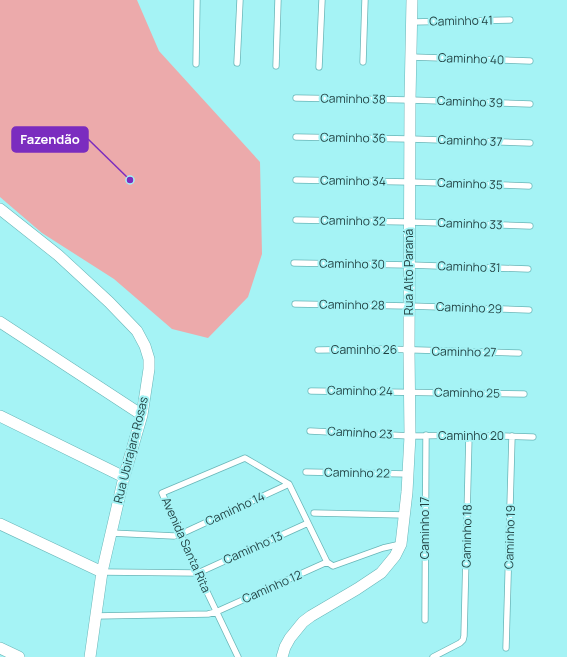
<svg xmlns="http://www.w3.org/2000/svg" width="567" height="657" font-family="Manrope,sans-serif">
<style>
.green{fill:#ecaaab}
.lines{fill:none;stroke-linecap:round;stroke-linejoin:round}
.lane-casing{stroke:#69b6b8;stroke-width:7}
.street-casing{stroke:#69b6b8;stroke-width:12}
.lane{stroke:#fff;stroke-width:5.5}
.street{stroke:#fff;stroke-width:11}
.labels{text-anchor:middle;stroke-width:4;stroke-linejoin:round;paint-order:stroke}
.street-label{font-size:12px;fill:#1f3f40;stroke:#a5f3f5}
.leader{fill:none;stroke:#7b2cbf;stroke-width:1.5}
.callout-dot{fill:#7b2cbf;stroke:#a5f3f5;stroke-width:1.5}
.callout{fill:#7b2cbf;stroke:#7b2cbf;stroke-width:1.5}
.callout-label{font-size:13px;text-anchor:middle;font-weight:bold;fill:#fff}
</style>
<rect width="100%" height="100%" fill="#a5f3f5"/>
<path class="green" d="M0,0h137l22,51 101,111 2,92 -14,43 -40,41 -36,-9 -58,-50 -72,-46 -42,-36z"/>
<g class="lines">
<defs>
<path id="lane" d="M412,22l98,-2
M411,57l119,4
M363,62l2,-62
M237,63l3,-63
M196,64l1,-64
M276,66l2,-66
M319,67l3,-67
M296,98l114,2 120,4
M296,137l114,2 120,4
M296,180l114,2 119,4
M296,220l114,2 120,4
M294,263l116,2 118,4
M295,304l114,2 120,4
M318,350l66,-1 135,4
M311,391l213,3
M310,431l100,5 59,-1 64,2
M306,472l102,2
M314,513l91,2
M111,533l63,3 7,-2 108,-50
M102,572l96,1 110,-50
M95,616l113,-2 8,-2 111,-50
M425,620l1,-185
M506,648l6,-212
M238,657l-40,-84 -36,-80 83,-35 44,26 38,78 6,4 50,-18 18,-4
M433,657l27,-14 3,-3 1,-4 5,-201"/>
<path id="street" d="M0,209l58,46 51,47 28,29 8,15 4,13v10l-7,46 -18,62 -22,95 -12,85
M0,322l142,93
M0,416l124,61
M0,524l102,48
M0,648l19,9
M282,657l3,-10 5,-9 13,-16 8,-6 46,-27 24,-16 14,-17 6,-12 6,-52 3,-56 -1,-85 1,-251 2,-100"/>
</defs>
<use href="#lane" class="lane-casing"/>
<use href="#street" class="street-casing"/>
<use href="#lane" class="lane"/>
<use href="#street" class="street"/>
</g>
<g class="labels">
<g class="street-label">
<text transform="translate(461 21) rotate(-1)" y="4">Caminho 41</text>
<text transform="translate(471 59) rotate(2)" y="4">Caminho 40</text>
<text transform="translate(353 99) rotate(1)" y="4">Caminho 38</text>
<text transform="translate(470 102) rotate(2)" y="4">Caminho 39</text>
<text transform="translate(353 138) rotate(1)" y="4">Caminho 36</text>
<text transform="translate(470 141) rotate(2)" y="4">Caminho 37</text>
<text transform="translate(353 181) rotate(1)" y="4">Caminho 34</text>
<text transform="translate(470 184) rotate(2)" y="4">Caminho 35</text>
<text transform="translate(353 221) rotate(1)" y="4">Caminho 32</text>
<text transform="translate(470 224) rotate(2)" y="4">Caminho 33</text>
<text transform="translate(352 264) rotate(1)" y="4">Caminho 30</text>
<text transform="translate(469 267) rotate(2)" y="4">Caminho 31</text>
<text transform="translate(409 272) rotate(-90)" y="4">Rua Alto Paraná</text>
<text transform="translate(352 305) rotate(1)" y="4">Caminho 28</text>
<text transform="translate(469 308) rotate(2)" y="4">Caminho 29</text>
<text x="364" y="354">Caminho 26</text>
<text transform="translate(464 352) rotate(1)" y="4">Caminho 27</text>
<text transform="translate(360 391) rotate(1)" y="4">Caminho 24</text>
<text transform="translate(467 393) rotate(1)" y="4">Caminho 25</text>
<text transform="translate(360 433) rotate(3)" y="4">Caminho 23</text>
<text x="471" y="440">Caminho 20</text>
<text transform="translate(131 450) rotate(-76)" y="4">Rua Ubirajara Rosas</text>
<text transform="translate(357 473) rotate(1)" y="4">Caminho 22</text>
<text transform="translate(235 509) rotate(-25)" y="4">Caminho 14</text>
<text transform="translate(425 528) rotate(-90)" y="4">Caminho 17</text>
<text transform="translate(467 536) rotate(-89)" y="4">Caminho 18</text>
<text transform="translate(510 537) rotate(-88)" y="4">Caminho 19</text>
<text transform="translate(186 545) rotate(66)" y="4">Avenida Santa Rita</text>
<text transform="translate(253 548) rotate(-24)" y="4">Caminho 13</text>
<text transform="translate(272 587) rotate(-24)" y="4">Caminho 12</text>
</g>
</g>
<path class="leader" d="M130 180L88 139"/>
<circle class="callout-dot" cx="130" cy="180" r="4"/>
<rect class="callout" x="12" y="127" width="76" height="25" rx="4"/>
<g class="callout-label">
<text x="50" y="144">Fazendão</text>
</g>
</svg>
